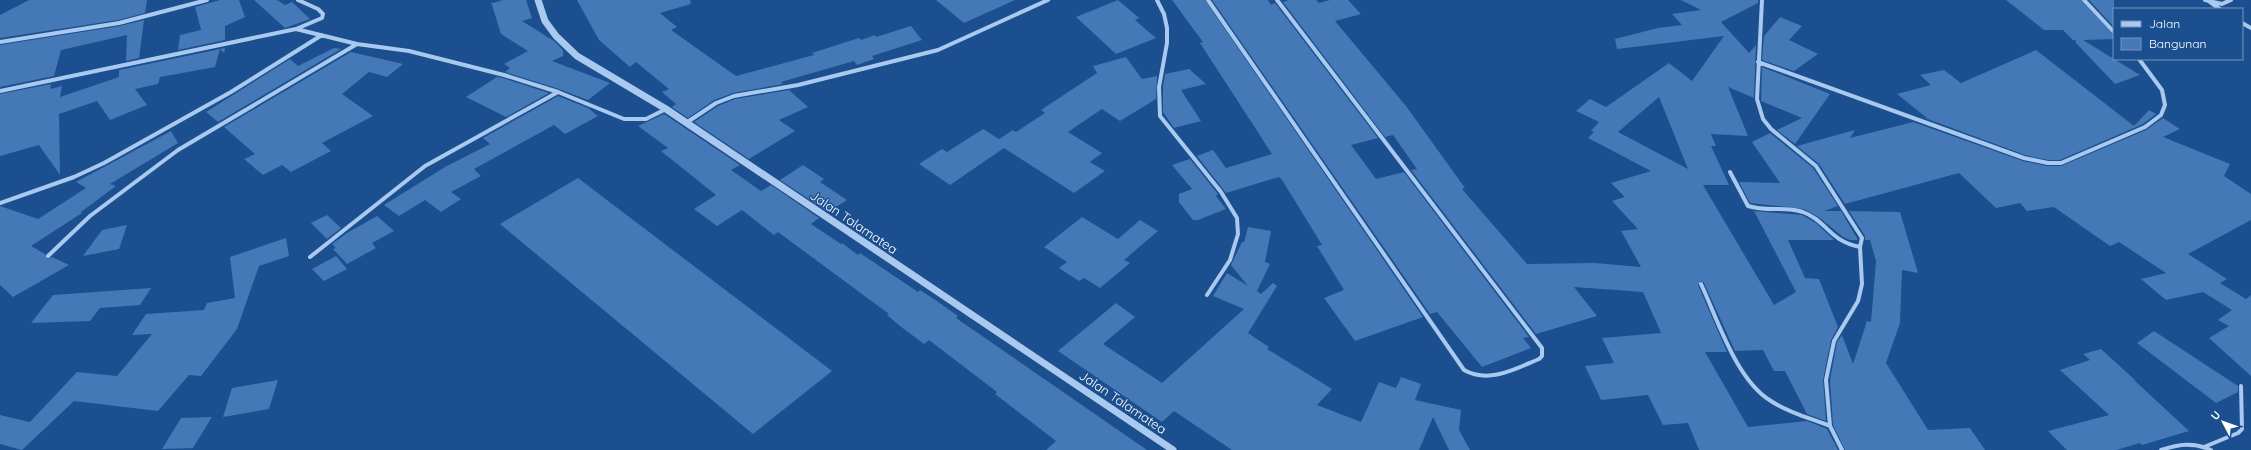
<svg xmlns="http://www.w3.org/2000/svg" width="2251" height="450" font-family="Quicksand,sans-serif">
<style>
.building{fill:#4478b7;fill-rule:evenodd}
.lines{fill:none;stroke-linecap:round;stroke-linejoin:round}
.minor{stroke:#a9c9ee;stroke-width:4}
.tertiary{stroke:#a9c9ee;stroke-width:7}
.labels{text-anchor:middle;stroke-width:3;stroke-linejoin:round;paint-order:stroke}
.street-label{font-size:13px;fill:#fff;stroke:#1b4f8f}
</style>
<rect width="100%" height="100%" fill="#1b4f8f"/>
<path class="building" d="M29,0h118l-2,13 -27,7 -118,18v-23z
M220,0h19l6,17 -20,9v14l-47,10 2,-15 21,-5 -6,-23z
M254,0h23l8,5 7,-3 18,17 -25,9z
M503,0h23l6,18 -10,3 32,20 9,9v6l-11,5 58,22 -22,17 -29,-11 -54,-17 5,-4 -6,-4 24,-13 -27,-17 -10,-32 2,1z
M577,0h113l1,4 -31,9 17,14 -6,3 65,46 78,-21 -2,-2 47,-15 2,2 14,-5 1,2 35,-11 11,14 -50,16 2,3 -17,6 -3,-4 -73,21 2,2 -50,9 -19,7 -26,18 -16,-11 4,-3 -14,-12 7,-3 -33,-27 -6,5 -31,-27z
M936,0h79l-51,23z
M1118,0l21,18 -4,2 21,18 -40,16 -40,-37z
M1172,0h33l218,317 -68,24 -31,-43 20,-8 -27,-44 5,-1 -11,-18 -29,-47 -3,-3 -53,16 -29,-37 16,-6 13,18 46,-14 -72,-111 3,-1z
M1212,0h56l3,5 4,-2 103,135 -27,7 25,34 28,-7 125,165 -6,1 8,10 -49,19 -45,-55 -7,2z
M1289,0h27l3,3 11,-3h18l13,14 -26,7 71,85 59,82 -3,1 65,75 68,-1 46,4 -20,-36 17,-2 -26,-28 13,-4 -14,-14 40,-12 -63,-33 6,-6 -3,-1 8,-9 -23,-11 14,-12 16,8 63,-44 23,18 32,-45 -107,13 -2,-10 43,-11 24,-3 -10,-11 29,-4 -20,-10h77v3l-37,19 28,31 7,-8 -2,53 -26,-11 20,49 -37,-2 5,12h-5l18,39h-26l71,120 22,-13 -42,-81 48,4 14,8 18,17h-46l17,38 14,1 19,48 -7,13 -8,40 3,41 -19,-7 -22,-43h-11l-11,-21 -28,1 -31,-68 -3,-2 -3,4 29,67h-22l43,75 59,-6 20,8 11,21h-139l-11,-27 -25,2 -15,-30 -47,5 -16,-34 29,-3 -12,-25 59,-5 -18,-41 -69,-5 23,29 -61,18 -125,-164 6,-1 -24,-34 -8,2 -102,-135zM1659,97l29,72 -70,-37z
M2006,0h75l33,35v4l-31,1 57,35 -25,9 -40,-42 1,-2h-3l-10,-10h-19z
M2089,0h25v27z
M1780,17l22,9 -13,14 29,14 -24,17 -32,-11 2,-24z
M144,20l-5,38 -13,3 1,-26 -66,15 -7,26 -54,11v-42l120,-19z
M225,48l-1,5 -4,-4 -5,18 -55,10 -2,7 -23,5 12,16 -37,15 -13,-19 -38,13 1,61 -21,-30 -39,11v-62l51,-10 -1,5 12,-3 -2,11 59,-20v-7z
M334,48l7,1 -123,73 -12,-10 84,-53 8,7z
M2036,50l98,76 15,-16 7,4 -13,10 -83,36h-12l-23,-5 -100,-37h2l-30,-24 34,-9 -11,-10 24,-5 17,13z
M351,52l52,12 -16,13 -18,-5 -27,22 31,22 -51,27 9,8 -40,21 -9,-7 -19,10 -19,-16 11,-5 -31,-27z
M1126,57l16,22 15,-3 -1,23 -36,22 -18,-12 -34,23 34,21 -12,9 15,9 -31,22 -70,-45 -54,37 -31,-21 23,-15 5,3 36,-23 16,10 14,-9 3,2 29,-19 -4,-3 56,-37 -4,-7z
M1762,67l68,27 -35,50 -18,-14 25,-12 -41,-17z
M1189,69l17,15 -25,6 20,31 -27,7 -11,-16v-25l2,-13z
M497,77l6,1 46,15 -43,24 -40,-20z
M789,90l19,17 -29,13 16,11 -46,28 -55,-37 24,-16 17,-7z
M558,96l30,12 10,8 -33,18 -11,-9 -80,44 7,7 -30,16 10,7 -20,13 -16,-12 -26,16 -15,-11 61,-38 45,-23 -7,-6z
M664,114l76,51 -9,5 30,21 10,-6 48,33 -8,6 30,20 1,-1 16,12 2,-2 58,39 2,-2 14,9 24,17 -2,2 191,132h-101l10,-9 -61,-47 2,-2 -68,-52 -5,4 -24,-18 -13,-11 2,-1 -111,-82 -4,3 -32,-25 -25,16 -23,-17 22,-14 -55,-44 7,-3 -30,-22z
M2163,118l17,11 -17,8 67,27 -6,12 27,18v26l-63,34 39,25 -7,4 26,16 5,-4v81l-42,-38 20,-12 -11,-6 14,-10 -29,-18 -37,8 -25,-21 25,-6 -47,-31 -9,4 -56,-39 -27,4 -7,-8 -24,5 -37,-35 -114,31 -26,-40 -22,-18 58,-16 -5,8 63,-16 110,39 24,5h14l85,-36z
M171,131l7,12 -68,41 6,2 -35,26 1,1 -51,33 14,8 2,5 5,-2 17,8 -56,32 -13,-12v-79l38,13 48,-31 -10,-6z
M1770,133l43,35 25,38 -14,5h17l17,29h-8l-7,-3 -23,-19 -16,-9 -54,-6 -11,-21 41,1 -28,-41z
M1190,159l28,35 -2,2 10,13 -28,11h-5l-14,-18v-8l13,-5 -20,-24z
M803,165l21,14 -4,3 27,18 -19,12 -48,-32z
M578,178l254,193 -79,63 -253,-210z
M1849,211l51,1 18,61 -16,-3 -2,53 -14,40 42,67 42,-2 15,22h-140l-12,-25 -3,-45 7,-38 5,-7 11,29 14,-43 4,1 5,-61 -6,-21h-5v-4z
M327,215l14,13 -14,11 -16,-16z
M377,216l17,15 -22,12 4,5 -29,16 -14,-15 3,-1 -4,-4 15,-11z
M1082,217l36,22 22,-19 18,11 -34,29 6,3 -30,25 -16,-10 -5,3 -20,-13 8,-6 -23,-15z
M127,225l-8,24 -36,7 19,-26z
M1248,227l23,4 -6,31 5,2 -13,27 4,3 12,-11 4,3 -29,47 21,14 -2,2 65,40 -15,16 44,17 18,-40 17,6 5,-11 20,7 -6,16 46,10 -2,20 11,20h-21l-16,-33 -14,33h-187l-58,-39 -12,11 -104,-71 58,-48 19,14 -32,27 59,39 82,-74 -31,-13 14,-23 21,13 -17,-21 11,-23h2z
M286,238l3,18 -30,10 -22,63 -36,47 -12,-1 -31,36 -84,-10 -52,49 -22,-6v-29l30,7 47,-50 40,4 35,-42 -20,1 14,-21 58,-4 3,-7 28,-5 -5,-41z
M336,256l11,13 -23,12 -12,-12z
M151,288l-11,17 -40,3 -10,13 -59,2 22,-28z
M2154,331l84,55v6l-22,11 -79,-60z
M2101,349l34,31h-1l55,51 -47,14 -2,-2 -24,7h-49l-19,-19 61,-16 -49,-45 30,-10 -7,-6z
M278,380l-9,29 -46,8 9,-29z
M212,417l-19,31 -31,1 19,-31z"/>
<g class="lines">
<path class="minor" d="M1157,0l7,14 3,14v15l-8,44 1,29 61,76 16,26 1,16 -8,26 -23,35
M1208,0l256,370c25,14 51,-1 75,-11l3,-3v-8l-265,-348
M1762,0l-5,99 6,20 8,10 45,37 46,72 -2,9 2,37 -4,17 -24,40 -8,39 4,46 12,24
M2084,0l30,32
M2205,0l17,4 9,-4
M2210,2l10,7
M2242,23l9,5
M296,29l61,15 52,7 95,24 54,17 -133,74 -115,91
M0,42l119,-19 88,-23
M1758,62l266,96 24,5h13l84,-36 16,-12 4,-10 -3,-15 -23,-31
M0,91l296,-62 26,-11 1,-4 -5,-5 -20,-9
M558,92l66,27h22l20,-10
M686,123l30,-20 18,-7 64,-11 140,-35 110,-50
M1730,172l18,34c18,6 37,0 55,6 24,9 26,29 57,35
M0,203l74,-26 30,-14 127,-71 91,-57
M48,256l42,-40 88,-66 179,-106
M1701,284c17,36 35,96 70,117 18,12 39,17 59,25
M2204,447l34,-14 4,-4 -1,-43
M2161,450c18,-6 32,-8 50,0"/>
<path class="tertiary" d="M538,0l7,21 11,15 21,20 89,53 507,341"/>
</g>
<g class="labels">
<g class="street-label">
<text transform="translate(854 222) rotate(34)" y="5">Jalan Talamatea</text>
<text transform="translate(1123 402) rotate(34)" y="5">Jalan Talamatea</text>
</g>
</g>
<rect x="2113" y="8" width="130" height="52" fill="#1b4f8f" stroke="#7695bc"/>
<rect x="2121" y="21" width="20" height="6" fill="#a9c9ee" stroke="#7695bc"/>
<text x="2149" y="28" font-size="12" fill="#ffffff">Jalan</text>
<rect x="2121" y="38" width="20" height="12" fill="#4478b7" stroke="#7695bc"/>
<text x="2149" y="48" font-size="12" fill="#ffffff">Bangunan</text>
<g transform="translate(2223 422) rotate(311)" stroke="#1b4f8f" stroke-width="3" paint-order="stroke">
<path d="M0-3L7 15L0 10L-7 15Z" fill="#ffffff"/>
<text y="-6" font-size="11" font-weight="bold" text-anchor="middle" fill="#ffffff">U</text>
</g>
</svg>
